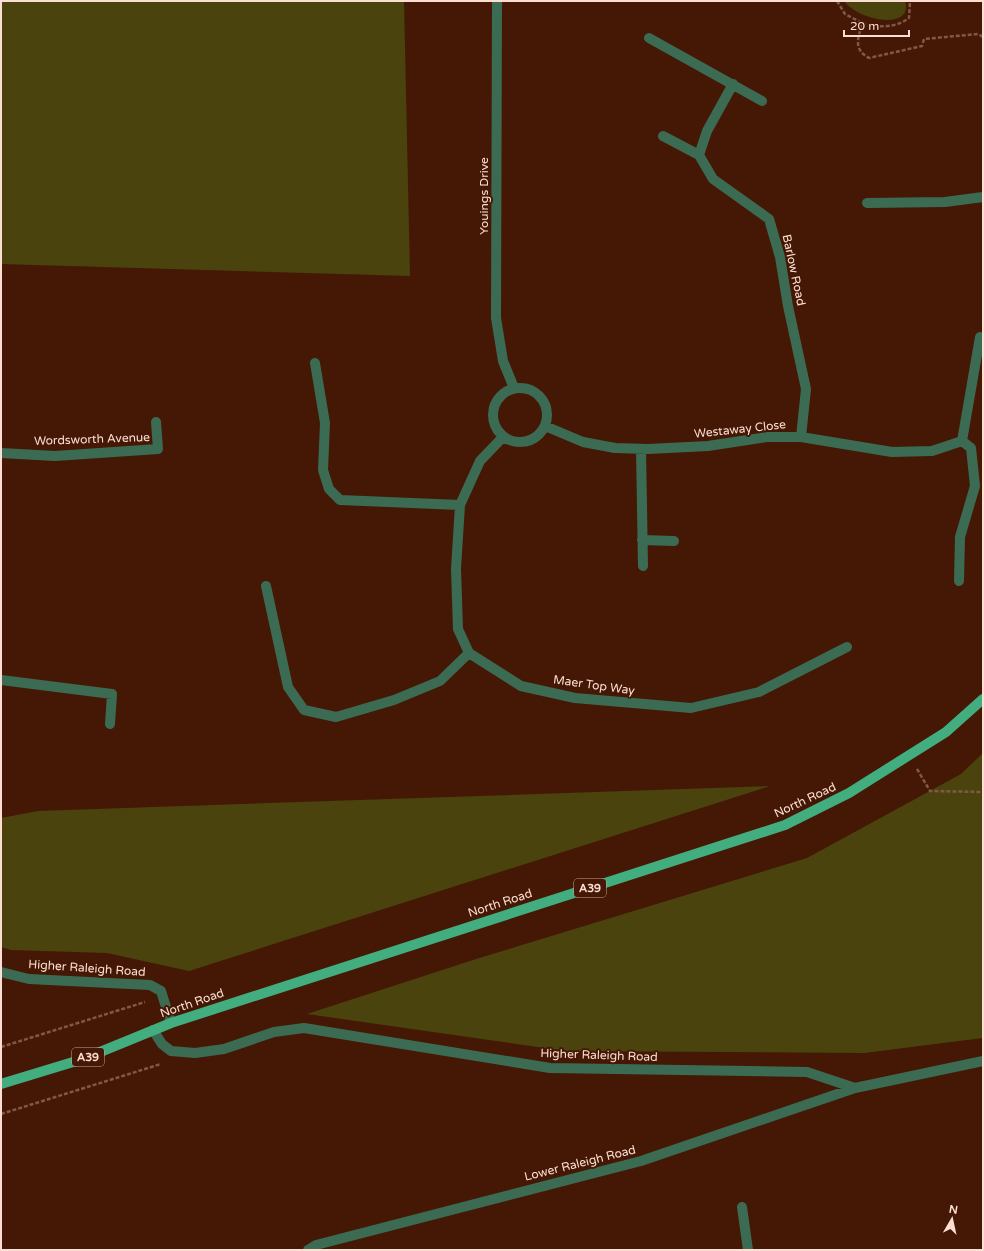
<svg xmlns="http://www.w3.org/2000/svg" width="984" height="1251" font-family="'Varela Round',sans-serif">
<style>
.green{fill:#4a430e}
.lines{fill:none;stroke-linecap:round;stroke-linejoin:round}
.path{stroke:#805848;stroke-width:2.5;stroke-dasharray:4 2;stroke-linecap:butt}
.minor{stroke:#3c6b54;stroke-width:10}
.major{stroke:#42ad7f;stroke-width:10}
.labels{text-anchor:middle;stroke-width:4;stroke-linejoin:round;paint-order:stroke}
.shield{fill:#451805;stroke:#c5a394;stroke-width:1}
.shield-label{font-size:11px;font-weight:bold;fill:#fcded2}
.street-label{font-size:12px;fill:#fcded2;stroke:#451805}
</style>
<rect width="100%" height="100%" fill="#451805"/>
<path class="green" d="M1,1h403l6,275 -409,-12z
M844,1h61c9,30 -47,20 -61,0z
M983,753v285l-119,15 -299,-2 -258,-37 166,-54 334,-102 154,-84z
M770,786l-581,185 -82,-18 -96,-3 -10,-3v-129l37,-7z"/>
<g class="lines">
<path class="path" d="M837,1l8,13 17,9c-4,16 -9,26 7,35l53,-12 2,-7 54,-5 5,3
M862,23c16,5 34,5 47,-5l1,-17
M917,769l13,22 53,1
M1,1047l144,-45
M1,1114l160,-50"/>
<path class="minor" d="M497,1l-1,317 7,43 11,27
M649,38l113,63
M663,136l36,19 14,24 56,40 11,38 8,49 18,83 -5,48
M699,155l8,-24 26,-47
M867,203l78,-1 38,-5
M315,363l10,60 -2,47 6,19 11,11 120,5
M493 415a27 27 0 1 1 54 0a27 27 0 1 1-54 0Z
M545,426l38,16 32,6 33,1 60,-3 59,-9h34l91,15 40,-1 30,-10
M502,438l-22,23 -20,44 -4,64 2,60 11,24 52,33 54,12 116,10 68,-16 88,-45
M641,449l2,117
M1,453l54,3 103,-7 -2,-27
M642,540l32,1
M959,581l1,-44 15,-51 -4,-38 -9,-7 18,-104
M266,586l22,101 16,23 32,7 58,-17 46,-19 29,-28
M1,680l111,14 -2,30
M1,972l28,7 121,6 11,6 10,32
M153,1030l9,14 9,7 24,2 29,-4 50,-17 30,-4 246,40 257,4 48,16 128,-27
M742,1207l6,43
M308,1250l8,-5 325,-84 214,-73"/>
<path class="major" d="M1,1084l82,-25 88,-36 614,-198 64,-32 97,-61 37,-33"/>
</g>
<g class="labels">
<g class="shield">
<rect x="574" y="879" width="32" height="18" rx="3"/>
<rect x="72" y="1048" width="32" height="18" rx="3"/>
</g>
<g class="shield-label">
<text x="590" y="892">A39</text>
<text x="88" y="1061">A39</text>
</g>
<g class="street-label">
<text transform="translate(484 196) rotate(-90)" y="4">Youings Drive</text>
<text transform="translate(794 270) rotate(78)" y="4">Barlow Road</text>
<text transform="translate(740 429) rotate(-6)" y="4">Westaway Close</text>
<text transform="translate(92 439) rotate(-2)" y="4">Wordsworth Avenue</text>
<text transform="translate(594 685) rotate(8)" y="4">Maer Top Way</text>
<text transform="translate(805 800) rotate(-25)" y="4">North Road</text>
<text transform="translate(500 903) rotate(-18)" y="4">North Road</text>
<text transform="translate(87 968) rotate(4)" y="4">Higher Raleigh Road</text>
<text transform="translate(192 1003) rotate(-19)" y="4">North Road</text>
<text transform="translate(599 1055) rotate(2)" y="4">Higher Raleigh Road</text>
<text transform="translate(580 1163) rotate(-14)" y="4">Lower Raleigh Road</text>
</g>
</g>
<rect width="984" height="1251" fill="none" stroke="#fcded2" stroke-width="4"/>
<g transform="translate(952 1219) rotate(9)" stroke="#451805" stroke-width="3" paint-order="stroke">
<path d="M0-3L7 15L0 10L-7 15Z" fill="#fcded2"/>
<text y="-6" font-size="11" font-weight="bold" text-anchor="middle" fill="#fcded2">N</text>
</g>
<path d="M844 30v6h65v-6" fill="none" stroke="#fcded2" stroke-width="2"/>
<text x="850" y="30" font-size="12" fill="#fcded2" stroke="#451805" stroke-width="3" paint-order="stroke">20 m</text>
</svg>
